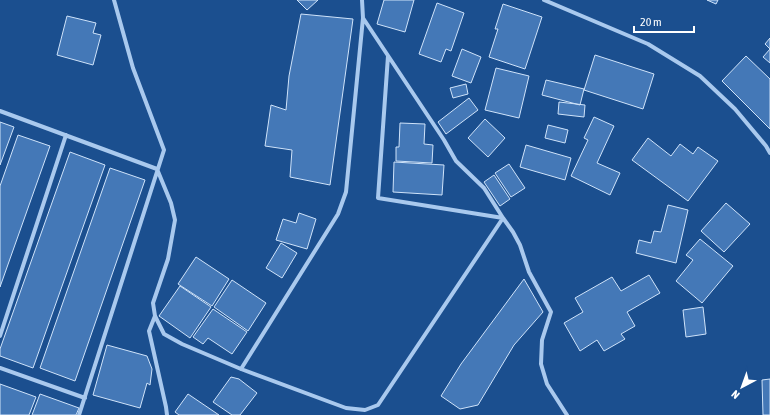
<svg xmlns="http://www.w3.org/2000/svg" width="770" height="415" font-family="'Asap Condensed',sans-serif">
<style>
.building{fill:#4478b7;stroke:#cfe3fa}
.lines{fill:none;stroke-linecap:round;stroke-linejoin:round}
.street{stroke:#a9c9ee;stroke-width:4}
</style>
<rect width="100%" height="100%" fill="#1b4f8f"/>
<path class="building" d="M297,0h21l-11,10z
M384,0h30l-9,32 -28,-8z
M707,0h11l-2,4z
M437,3l27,10 -13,38 -5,-2 -5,13 -22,-8z
M503,4l39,13 -17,52 -36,-12 9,-28h-3z
M301,14l52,5 -23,166 -40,-8 2,-27 -27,-4 6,-41 15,5 3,-34z
M67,16l29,7 -3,10 8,2 -8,30 -36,-10z
M770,38v11l-5,-5z
M462,49l19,8 -10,26 -19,-7z
M770,49v14l-7,-6z
M595,55l59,19 -11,35 -59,-19z
M746,56l24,23v50l-48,-48z
M496,68l33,8 -10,42 -34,-8z
M546,80l38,9 -4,16 -38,-10z
M466,84l2,10 -15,4 -3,-10z
M469,98l9,12 -32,24 -8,-12z
M559,102l26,3 -1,12 -26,-3z
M594,117l20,9 -17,37 23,10 -10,22 -39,-19 17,-36 -4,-2z
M485,119l20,19 -17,19 -20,-19z
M0,122l14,5 -14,38z
M400,123l25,1 -1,20 9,1 -1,18 -36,-2v-14h3z
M548,125l20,5 -3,13 -20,-5z
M18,135l32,11 -50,141v-101z
M648,138l23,18 9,-12 13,10 5,-7 20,14 -30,40 -56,-41z
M526,145l45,13 -6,22 -45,-13z
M70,152l35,13 -72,203 -33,-12v-7z
M394,162l50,3 -2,30 -49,-3z
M509,164l16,24 -14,9 -16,-24z
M110,168l35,12 -70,201 -35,-13z
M494,175l16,24 -10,7 -16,-24z
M726,203l24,21 -26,28 -23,-21z
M668,205l20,5 -12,53 -40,-10 3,-13 12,3 3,-12 7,1z
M299,213l17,6 -9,30 -31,-9 7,-21 13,4z
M700,239l33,27 -31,37 -26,-22 17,-21 -7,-5z
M281,243l16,10 -15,25 -16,-10z
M196,257l33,22 -17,27 -34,-22z
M649,275l11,18 -33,19 8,14 -14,8 4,5 -21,12 -7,-11 -17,11 -16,-28 19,-11 -8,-14 37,-21 9,14z
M524,279l19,33 -29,33 -36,60 -18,4 -19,-13 20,-32z
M232,280l34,23 -18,28 -34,-24z
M180,286l31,21 -21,31 -31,-22z
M703,307l3,27 -20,3 -3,-27z
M213,309l34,23 -15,22 -24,-16 -5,6 -10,-7z
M107,345l40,11 5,13 -2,16 -3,-2 -7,25 -47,-13z
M231,377l8,2 18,14 -17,22h-8l-19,-13z
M770,379v36h-7l-1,-35z
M0,384l36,13 -7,18h-29z
M40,394l39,14 -3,7h-44z
M188,394l31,21h-40l-4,-3z"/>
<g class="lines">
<path class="street" d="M544,0l104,44 52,32 35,33 31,37 4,7
M388,56l-10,142 125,20 10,14 7,13 9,27 22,40 -9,28 -1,24 6,20 20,31
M0,111l157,58 14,34 4,17 -7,39 -15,44 2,13 9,18 18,10 59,25 105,39 19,2 13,-5 125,-187 -19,-30 -28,-27 -12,-21 -81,-122
M155,316l-6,15 17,76 1,8
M0,336l66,-201
M0,368l85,30
M241,369l97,-155 8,-22 17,-174 -1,-18
M79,415l85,-265 -31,-82 -19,-68"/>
</g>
<g transform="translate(742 387) rotate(221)" stroke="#1b4f8f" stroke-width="3" paint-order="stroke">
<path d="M0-3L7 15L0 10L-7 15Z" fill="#ffffff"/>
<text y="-6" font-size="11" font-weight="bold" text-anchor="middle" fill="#ffffff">N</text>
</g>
<path d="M634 26v6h60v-6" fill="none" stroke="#ffffff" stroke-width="2"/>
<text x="640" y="26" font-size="12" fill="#ffffff" stroke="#1b4f8f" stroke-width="3" paint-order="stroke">20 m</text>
</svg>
